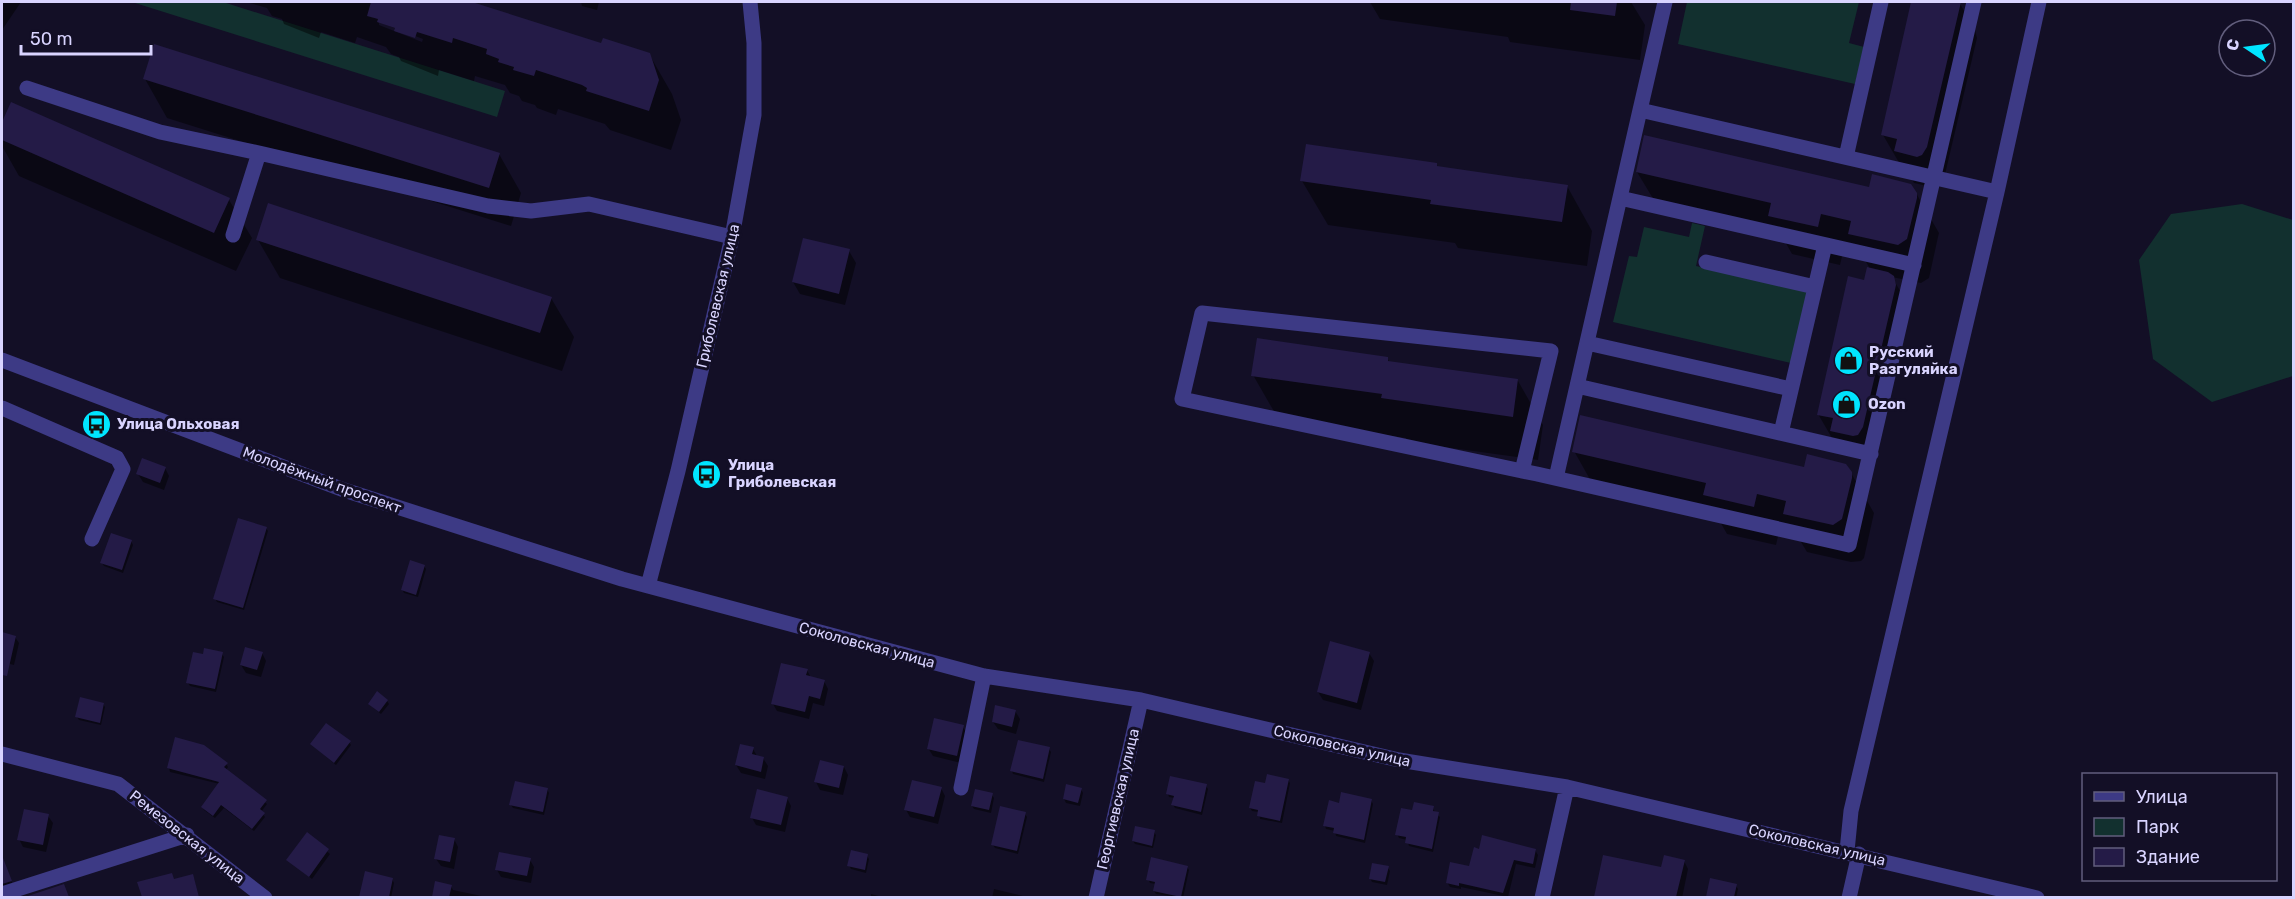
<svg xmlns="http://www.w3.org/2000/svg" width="2295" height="899" font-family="Rubik,sans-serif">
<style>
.green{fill:#12302f}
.shadow{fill:#0007;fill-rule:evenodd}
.building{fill:#241b47}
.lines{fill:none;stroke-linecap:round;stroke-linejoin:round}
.minor{stroke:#3d3a85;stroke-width:15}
.labels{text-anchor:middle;stroke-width:6;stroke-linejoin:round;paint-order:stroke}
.street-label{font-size:15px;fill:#d9d4ff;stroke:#130f26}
.poi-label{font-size:15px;font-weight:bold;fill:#d9d4ff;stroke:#130f26;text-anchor:start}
</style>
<rect width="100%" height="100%" fill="#130f26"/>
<path class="green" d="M132,2h91l282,89 -8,26z
M1687,2h172l-10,41 15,4 -9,37 -177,-40z
M2242,204l51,16v156l-81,26 -59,-43 -14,-99 32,-46z
M1692,223l13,3 -9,40 112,25 -17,72 -178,-41 16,-66 8,1 7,-30 45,10z"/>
<path class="shadow" d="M2,2h19l-19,28z
M246,2h221l135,43 47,9 23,40 9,26 -10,30 -61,-20 -5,-6 -47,-15 -2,6 -19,-7 -2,-3 -13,-4 -3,-5 -9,-3 -5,-8 -30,-9 -1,5 -35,-11 -1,6 -37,-15 -2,-4 -8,-3 -5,-7 -29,-10 -2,6 -34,-11 -2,6 -35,-14 -2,-5 -10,-3 -5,-8zM379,22l44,17 -1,3 -43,-17z
M581,2h18l-2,8 -15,-4z
M1370,2h261l14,23 -5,35 -130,-18 -2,-5 -128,-18z
M1913,2h46l16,28 2,8 -34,145 -7,5 -22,-5 -9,-16 -4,-1 -18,-31z
M145,79l354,75 22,39 -10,33 -344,-108z
M12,104l217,96 23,38 -16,33 -217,-95 -17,-30v-20z
M1436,164l3,4 128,18 25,45 -5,35 -129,-18 -3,-5 -127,-18 -26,-44z
M1637,172l279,21 23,40 -1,4 -9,41 -8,5 -29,-6 14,24 -32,153 -42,-16 -14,-24 48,-132 3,-15 -6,-10 -20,-5 -3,13 -48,-11 -9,-16 -123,-28z
M258,240l293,58 23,39 -12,34 -282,-93z
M849,251l7,12 -11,42 -45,-11 -7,-12z
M1387,358l3,5 128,18 25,44 -5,35 -130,-18 -2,-4 -127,-18 -26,-45z
M1574,451l277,22 23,40 -10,45 -3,3 -10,1 -44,-10 -9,-15 -19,-5 -3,13 -49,-11 -9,-16 -122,-28z
M165,468l4,8 -5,14 -21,-8 -5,-8z
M266,528l2,3 -24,79 -27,-8 -2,-4z
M131,541l2,4 -10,28 -19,-7 -2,-3z
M424,566l2,3 -8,28 -14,-4 -2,-4z
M2,634l13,3 4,6 -5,22 -12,-3z
M262,653l4,8 -5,16 -15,-4 -5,-8z
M1369,653l5,8 -13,49 -38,-10 -5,-8z
M222,654l2,3 -8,35 -26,-6 -2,-3 16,-27z
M807,670l4,8 13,3 4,8 -4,17 -11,-3 -4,16 -32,-8 -4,-7z
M387,701l2,3 -8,10 -12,-10z
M103,704l2,3 -4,18 -22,-5 -2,-3z
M1015,711l5,8 -4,15 -18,-5 -5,-7z
M963,727l4,7 -6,29 -28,-7 -5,-8z
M349,742l2,3 -15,20 -25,-21z
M753,749l4,7 6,2 5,8 -3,13 -24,-6 -5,-8z
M1049,749l2,3 -7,30 -31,-8 -1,-3z
M226,764l2,3 -2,3 41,34 -6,8 4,5 -11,14 -30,-23 -9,10 -11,-8 -1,-3 17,-23 -50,-12 -1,-4z
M844,767l4,8 -5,20 -23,-5 -4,-8z
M1288,780l2,3 -8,40 -22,-4 -1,-7 -7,-1 -2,-3 16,-23z
M1206,786l2,3 -6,26 -27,-7 -2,-3 2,-7 -6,-1 -1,-3z
M941,788l4,8 -7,28 -28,-7 -4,-7z
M547,789l2,4 -5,22 -31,-7 -2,-3z
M1081,789l2,4 -3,13 -14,-3 -2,-4z
M992,795l2,3 -3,15 -17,-4 -2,-3z
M787,798l4,8 -6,26 -29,-7 -4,-7z
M1371,800l2,4 -8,39 -29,-7 -1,-5 -9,-2 -1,-3 16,-22z
M1433,807l2,6 5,4 -7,35 -24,-6 -2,-6 -8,-2 -2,-4 16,-22z
M1025,814l2,3 -9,37 -23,-6 -2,-3z
M48,816l5,7 -7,29 -23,-5 -4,-8z
M1154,832l2,3 -3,13 -18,-4 -2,-3z
M307,834l23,20 -18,25 -24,-19z
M454,839l4,8 -4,22 -13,-3 -5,-7z
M1535,850l3,5 -3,13 -19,-4 -8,33 -47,-10v2l-11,-2 -3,-5 23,-14z
M867,856l2,3 -3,14 -15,-4 -2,-4z
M1604,856l58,13 22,-8 4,8 -6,29h-87z
M530,860l4,7 -3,16 -30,-6 -4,-7z
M1187,867l2,3 -6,28 -27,-4 -2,-3 2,-7 -6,-1 -2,-4z
M1388,868l2,3 -3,14 -15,-3 -2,-4z
M7,872l8,17 -13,4v-19z
M366,873l26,6 2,4 -3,15h-31z
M194,879l5,19h-56l-4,-15z
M1711,880l25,6 2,3 -2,9h-29z
M436,883l15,3 2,4 38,8h-58z
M63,886l5,12h-40z
M994,889l29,7 1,2h-32z
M871,894l15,4h-15z"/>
<path class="building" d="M371,2h101l129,41 2,-5 47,15 9,27 -10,31 -63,-20 1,-3 -5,-3 -46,-15 -2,6 -21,-6 1,-3 -16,-5 1,-3 -13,-5 1,-5 -34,-11 -1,5 -35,-11 -2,6 -21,-7 1,-3 -18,-6 1,-3 -11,-3z
M1571,2h46l-2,14 -45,-6z
M1911,2h50l-34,145 -5,8 -5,2 -23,-6 3,-12 -16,-4z
M154,44l346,109 -11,35 -346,-109z
M11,102l219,96 -16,35 -212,-93v-18z
M1644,135l225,52 3,-13 39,10 6,9v5l-10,41 -9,6 -50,-11 3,-13 -30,-7 -3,13 -50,-11 3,-13 -135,-31z
M1306,144l131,19v3l131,19 -6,37 -132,-18 1,-4 -131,-19z
M268,203l284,94 -12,36 -284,-93z
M803,238l47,11 -11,45 -47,-12z
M1867,267l21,5 6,4 2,9 -33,142 -5,8 -5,1 -23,-5 3,-13 -16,-3 31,-139 16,4z
M1257,338l131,19v4l130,18 -5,38 -132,-19 1,-4 -131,-18z
M1580,415l224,52 3,-13 39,10 6,8v6l-10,41 -9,6 -50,-11 3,-13 -29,-7 -3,13 -51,-12 3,-12 -134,-31z
M142,458l24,9 -6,16 -24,-9z
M238,518l29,9 -24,81 -30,-9z
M111,533l21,7 -10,30 -22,-7z
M410,560l15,5 -9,30 -15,-5z
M2,632l14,4 -9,40 -5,-1z
M1330,641l40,11 -13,51 -40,-11z
M245,647l18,5 -6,18 -17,-5z
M204,648l19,4 -8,37 -29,-6 7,-31 10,2z
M781,663l27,6 -2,6 19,5 -5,19 -11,-3 -4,16 -34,-8z
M377,691l11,9 -9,12 -11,-8z
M80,697l24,6 -4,20 -25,-6z
M995,705l21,5 -4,17 -20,-5z
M934,718l30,7 -7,31 -30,-7z
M326,723l25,18 -17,22 -24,-19z
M175,737l29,8 24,18 -4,4 43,33 -7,9 5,4 -13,16 -31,-24 -8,11 -12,-9 18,-25 -52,-14z
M1018,740l32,7 -7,32 -33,-8z
M740,744l14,3 -2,7 12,3 -3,15 -26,-7z
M820,760l24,6 -5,22 -25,-6z
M1267,774l22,5 -9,42 -23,-5 1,-6 -9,-2 6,-27 10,2z
M1170,776l37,8 -6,28 -30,-7 3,-9 -8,-2z
M912,780l30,7 -8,30 -30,-7z
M515,781l33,7 -5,24 -34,-7z
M1066,784l16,4 -4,15 -15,-4z
M757,789l31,8 -7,28 -31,-7z
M975,789l18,4 -4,17 -18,-4z
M1341,792l31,7 -8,41 -31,-7 1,-5 -11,-2 6,-26 10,3z
M1414,802l20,4 -1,5 6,1 -7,37 -27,-6 1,-6 -11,-2 6,-27 11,2z
M1000,806l26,6 -9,39 -26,-6z
M24,809l25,5 -6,31 -26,-5z
M1135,826l20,4 -3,16 -20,-5z
M307,832l22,17 -20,28 -23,-17z
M439,835l16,3 -5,24 -16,-3z
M1482,835l54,14 -3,15 -19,-4 -11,33 -44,-10v3l-13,-3 4,-21 19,4 5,-19 5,2z
M851,850l17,4 -3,16 -18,-4z
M499,852l32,6 -4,18 -32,-6z
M1603,855l58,12 3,-12 21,5 -9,37h-82z
M1151,857l37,9 -7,31 -28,-6 2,-9 -9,-2z
M2,858h1l9,23 -10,3z
M1372,863l17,3 -4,16 -16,-3z
M365,871l28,7 -4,19h-30z
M172,873l2,6 19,-5 6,23h-57l-5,-15z
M1710,878l27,6 -3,13h-28z
M435,881l17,4 -3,12h-17z
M64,884l5,13h-44z"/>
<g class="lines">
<path class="minor" d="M1665,2l-25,108 357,82
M27,88l133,44 99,21
M1846,157l35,-155
M1620,198l294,67
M233,235l26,-82 229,53 43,5 58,-7 143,33
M1706,262l109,25
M1587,343l204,46
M2,360l342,130 278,89 362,97 157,24 258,60 168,27 470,111
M1577,386l294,68
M2,408l115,50 6,11 -31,70
M1781,433l44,-188
M1522,471l29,-120 -349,-38 -20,86 340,72 15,3 312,71 125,-543
M1556,478l84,-368
M648,586l30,-115 54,-234 22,-122v-72l-4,-41
M2,754l116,30 147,114
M961,788l23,-112
M1847,851l4,-40 146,-619 42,-190
M2,894l185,-59
M1096,898l45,-198
M1542,898l25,-111
M1849,898l10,-44"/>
</g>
<defs>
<symbol id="shop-disc" viewBox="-11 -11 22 22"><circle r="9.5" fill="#00e5ff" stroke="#130f26"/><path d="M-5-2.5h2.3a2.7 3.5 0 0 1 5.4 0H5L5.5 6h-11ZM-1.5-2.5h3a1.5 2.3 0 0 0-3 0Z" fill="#111"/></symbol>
<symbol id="bus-disc" viewBox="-11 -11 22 22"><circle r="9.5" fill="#00e5ff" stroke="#130f26"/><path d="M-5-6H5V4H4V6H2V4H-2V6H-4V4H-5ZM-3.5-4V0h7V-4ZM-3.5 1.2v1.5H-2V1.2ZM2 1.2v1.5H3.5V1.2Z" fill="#111"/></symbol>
</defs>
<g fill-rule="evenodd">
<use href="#shop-disc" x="1832" y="344" width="33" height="33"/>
<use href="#shop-disc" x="1830" y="388" width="33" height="33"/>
<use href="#bus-disc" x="80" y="408" width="33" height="33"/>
<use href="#bus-disc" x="690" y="458" width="33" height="33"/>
</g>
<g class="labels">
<g class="street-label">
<text transform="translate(718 296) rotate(-77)" y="5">Гриболевская улица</text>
<text transform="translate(322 480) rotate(20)" y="5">Молодёжный проспект</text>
<text transform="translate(867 645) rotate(15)" y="5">Соколовская улица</text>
<text transform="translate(1342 746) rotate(13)" y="5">Соколовская улица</text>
<text transform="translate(1118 799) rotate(-77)" y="5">Георгиевская улица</text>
<text transform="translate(187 837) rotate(38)" y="5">Ремезовская улица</text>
<text transform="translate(1817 845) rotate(13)" y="5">Соколовская улица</text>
</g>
<g class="poi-label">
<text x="1869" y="357">Русский<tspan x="1869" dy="17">Разгуляйка</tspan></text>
<text x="1868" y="409">Ozon</text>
<text x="117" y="429">Улица Ольховая</text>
<text x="728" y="470">Улица<tspan x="728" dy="17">Гриболевская</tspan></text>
</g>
</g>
<rect width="2295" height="899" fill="none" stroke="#d9d4ff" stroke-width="6"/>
<rect x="2082" y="773" width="195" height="108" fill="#130f26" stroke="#625e7d" stroke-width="1.5"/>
<rect x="2094" y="792" width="30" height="9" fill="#3d3a85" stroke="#625e7d" stroke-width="1.5"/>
<text x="2136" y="803" font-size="18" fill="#d9d4ff">Улица</text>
<rect x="2094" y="818" width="30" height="18" fill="#12302f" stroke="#625e7d" stroke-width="1.5"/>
<text x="2136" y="833" font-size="18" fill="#d9d4ff">Парк</text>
<rect x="2094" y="848" width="30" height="18" fill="#241b47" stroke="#625e7d" stroke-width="1.5"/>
<text x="2136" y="863" font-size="18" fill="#d9d4ff">Здание</text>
<g transform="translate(2247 48) rotate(283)"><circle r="28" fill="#130f26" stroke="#625e7d" stroke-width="1.5"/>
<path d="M0-4.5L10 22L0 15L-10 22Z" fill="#00e5ff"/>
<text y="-9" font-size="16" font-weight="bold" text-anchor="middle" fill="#d9d4ff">С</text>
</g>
<path d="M21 45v9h130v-9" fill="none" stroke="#d9d4ff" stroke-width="3"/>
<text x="30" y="45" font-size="18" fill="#d9d4ff" stroke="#130f26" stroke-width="4.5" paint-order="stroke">50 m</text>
</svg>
